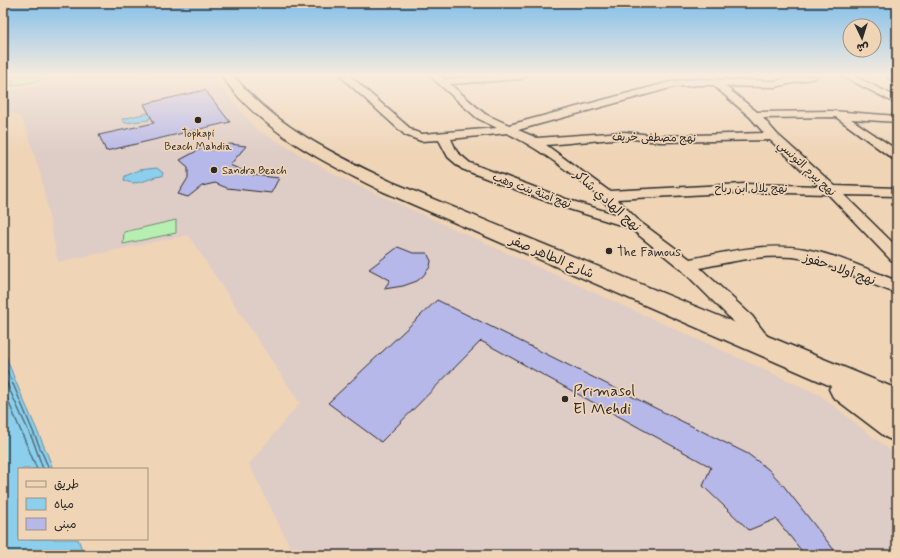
<svg xmlns="http://www.w3.org/2000/svg" width="900" height="558" font-family="Mynerve,'Playpen Sans Arabic',sans-serif">
<style>
.built{fill:#deccc6}
.green{fill:#b7efb2;stroke:#718d6e}
.water{fill:#8bcfed;stroke:#658d9f}
.lines{fill:none;stroke-linecap:round;stroke-linejoin:round}
.shore-far1{stroke:#516d79;stroke-width:1}
.shore{stroke:#516d79;stroke-width:1.5}
.building{fill:#b7b8ea;stroke:#2b2b2b}
.minor-casing{stroke:#2b2b2b;stroke-width:3}
.secondary-casing{stroke:#2b2b2b;stroke-width:3}
.minor{fill:#efd4b6;fill-rule:evenodd}
.secondary{fill:#efd4b6;fill-rule:evenodd}
.poi-dot{fill:#2b2b2b;stroke:#efd4b6;stroke-width:1.5}
.labels{text-anchor:middle;stroke-width:3.5;stroke-linejoin:round;paint-order:stroke}
.far-poi-label{font-size:11px;fill:#2b2b2b;stroke:#efd4b6}
.far-street-label{font-size:11px;fill:#2b2b2b;stroke:#efd4b6}
.street-label{font-size:13px;fill:#2b2b2b;stroke:#efd4b6}
.poi-label{font-size:13px;fill:#2b2b2b;stroke:#efd4b6;text-anchor:start}
.near-poi-label{font-size:16px;fill:#2b2b2b;stroke:#efd4b6;text-anchor:start}
</style>
<rect width="100%" height="100%" fill="#efd4b6"/>
<filter id="ink" filterUnits="userSpaceOnUse"><feTurbulence type="fractalNoise" baseFrequency=".025" numOctaves="2"/><feDisplacementMap in="SourceGraphic" scale="8" xChannelSelector="R" yChannelSelector="G"/><feConvolveMatrix kernelMatrix="1 2 1 2 8 2 1 2 1" color-interpolation-filters="sRGB"/></filter>
<g filter="url(#ink)">
<path class="built" d="M95,76h117l44,53 79,46 485,220 77,61v99h-603l-45,-91 51,-61 -112,-168 -130,27 -17,-86 -14,-45 -7,-14 -17,-9v-16z"/>
<path class="green" d="M12,76h29l1,4 -30,6z
M176,220v13l-53,11 1,-12z"/>
<path class="water" d="M157,111l2,5 -10,2v2l-24,3 -3,-4z
M157,168l6,5 -1,3c-14,1 -24,12 -38,4l1,-4 14,-6z
M3,347c13,42 35,81 50,122h-34v70h59l6,16h-81z"/>
<g class="lines">
<path class="shore-far1" d="M3,361l10,24
M3,374l5,11"/>
<path class="shore" d="M7,384l27,59 9,26
M13,384l36,85
M3,389l34,80"/>
</g>
<path class="building" d="M205,90l25,32 -124,29 -7,-16 55,-12 -10,-19z
M230,144l16,2 -16,19 23,10 26,3 -8,15 -44,-5 -12,-5 -13,3 -14,11 -10,-3 10,-16v-11l-8,-7 24,-13 8,3 11,-3z
M398,247l15,6h14l4,8 -1,6 -7,9 -6,5 -14,5 -19,3 6,-9 -21,-11z
M437,300l311,154 20,15 15,16 55,70h-33l-29,-36 -27,11 -46,-44 8,-19 -230,-126 -100,101 -53,-39z"/>
<g class="lines">
<defs>
<path id="minor" d="M340,76h10l63,55 9,3 75,-6 -20,-10 -47,-42h10l4,3 42,-3h40l-5,3 -71,5 35,30 24,11 165,-44 25,-2 76,2 25,-5h17l-2,2 -40,9 -50,-1 32,26 75,-1 65,5v6l-46,-3 46,31v10l-4,-1 -57,-42 -73,1 14,16 58,52 62,2v8l-53,-1 53,52v14l-6,-1 -63,-66 -84,-2 -127,7 23,23 50,37c37,-7 77,-17 115,-10 32,6 62,20 92,32v12c-31,-9 -60,-27 -91,-34 -35,-7 -72,2 -106,9l52,48 22,29 -3,5 -7,3 -7,-3 -19,-24 -57,-57 -51,-41 -74,-23 -94,-36 -14,-12 -9,-17 -18,1 -16,-6zM699,85h14l37,32 14,16 -104,3 -36,-4 -87,6 -19,-8 156,-43zM507,133c37,18 81,51 110,82l-51,-16 -96,-36 -13,-11 -6,-13zM624,138l36,4 110,-2 49,46 -75,-2 -135,7 -63,-46z
M842,76h12l43,21v7z"/>
<path id="secondary" d="M222,76h12c40,50 103,80 160,107l503,206v53l-10,-4 -54,-41 -4,-8 2,-3 -449,-195c-57,-28 -123,-61 -160,-115z
M887,76h10v4l-8,-1z"/>
</defs>
<use href="#minor" class="minor-casing"/>
<use href="#secondary" class="secondary-casing"/>
<use href="#minor" class="minor"/>
<use href="#secondary" class="secondary"/>
</g>
</g>
<linearGradient id="sky" x2="0" y2="1"><stop stop-color="#83bfea"/><stop offset="0.49" stop-color="#f8ecde"/><stop offset="1" stop-color="#f8ecde" stop-opacity="0"/></linearGradient>
<rect width="900" height="154" fill="url(#sky)"/>
<g class="poi-dot">
<circle cx="198" cy="120" r="4"/>
<circle cx="214" cy="170" r="4"/>
<circle cx="609" cy="251" r="4"/>
<circle cx="565" cy="399" r="4"/>
</g>
<g class="labels">
<g class="far-poi-label">
<text x="198" y="137">Topkapi<tspan x="198" dy="13">Beach Mahdia</tspan></text>
<text x="222" y="174" text-anchor="start">Sandra Beach</text>
</g>
<g class="far-street-label">
<text transform="translate(654 137) rotate(1)" y="4">نهج مصطفى خريف</text>
<text transform="translate(807 168) rotate(43)" y="4">نهج بيرم التونسي</text>
<text x="751" y="192">نهج بلال ابن رباح</text>
<text transform="translate(532 190) rotate(20)" y="4">نهج آمنة بنت وهب</text>
</g>
<g class="street-label">
<text transform="translate(608 200) rotate(42)" y="5">نهج الهادي شاكر</text>
<text transform="translate(552 256) rotate(23)" y="5">شارع الطاهر صفر</text>
<text transform="translate(840 268) rotate(19)" y="5">نهج أولاد حفوز</text>
</g>
<g class="poi-label">
<text x="617" y="256">The Famous</text>
</g>
<g class="near-poi-label">
<text x="573" y="396">Primasol<tspan x="573" dy="18">El Mehdi</tspan></text>
</g>
</g>
<rect width="900" height="558" fill="none" stroke="#efd4b6" stroke-width="16"/>
<rect x="8" y="8" width="884" height="542" fill="none" stroke="#2b2b2b" stroke-width="1.5" filter="url(#ink)"/>
<rect x="18" y="468" width="130" height="72" fill="#efd4b6" stroke="#a1907e"/>
<rect x="26" y="481" width="20" height="6" fill="#efd4b6" stroke="#a1907e"/>
<text x="54" y="488" font-size="12" fill="#2b2b2b">طريق</text>
<rect x="26" y="498" width="20" height="12" fill="#8bcfed" stroke="#a1907e"/>
<text x="54" y="508" font-size="12" fill="#2b2b2b">مياه</text>
<rect x="26" y="518" width="20" height="12" fill="#b7b8ea" stroke="#a1907e"/>
<text x="54" y="528" font-size="12" fill="#2b2b2b">مبنى</text>
<g transform="translate(862 38) rotate(176)"><circle r="19" fill="#efd4b6" stroke="#a1907e"/>
<path d="M0-3L7 15L0 10L-7 15Z" fill="#2b2b2b"/>
<text y="-6" font-size="11" font-weight="bold" text-anchor="middle" fill="#2b2b2b">ش</text>
</g>
</svg>
